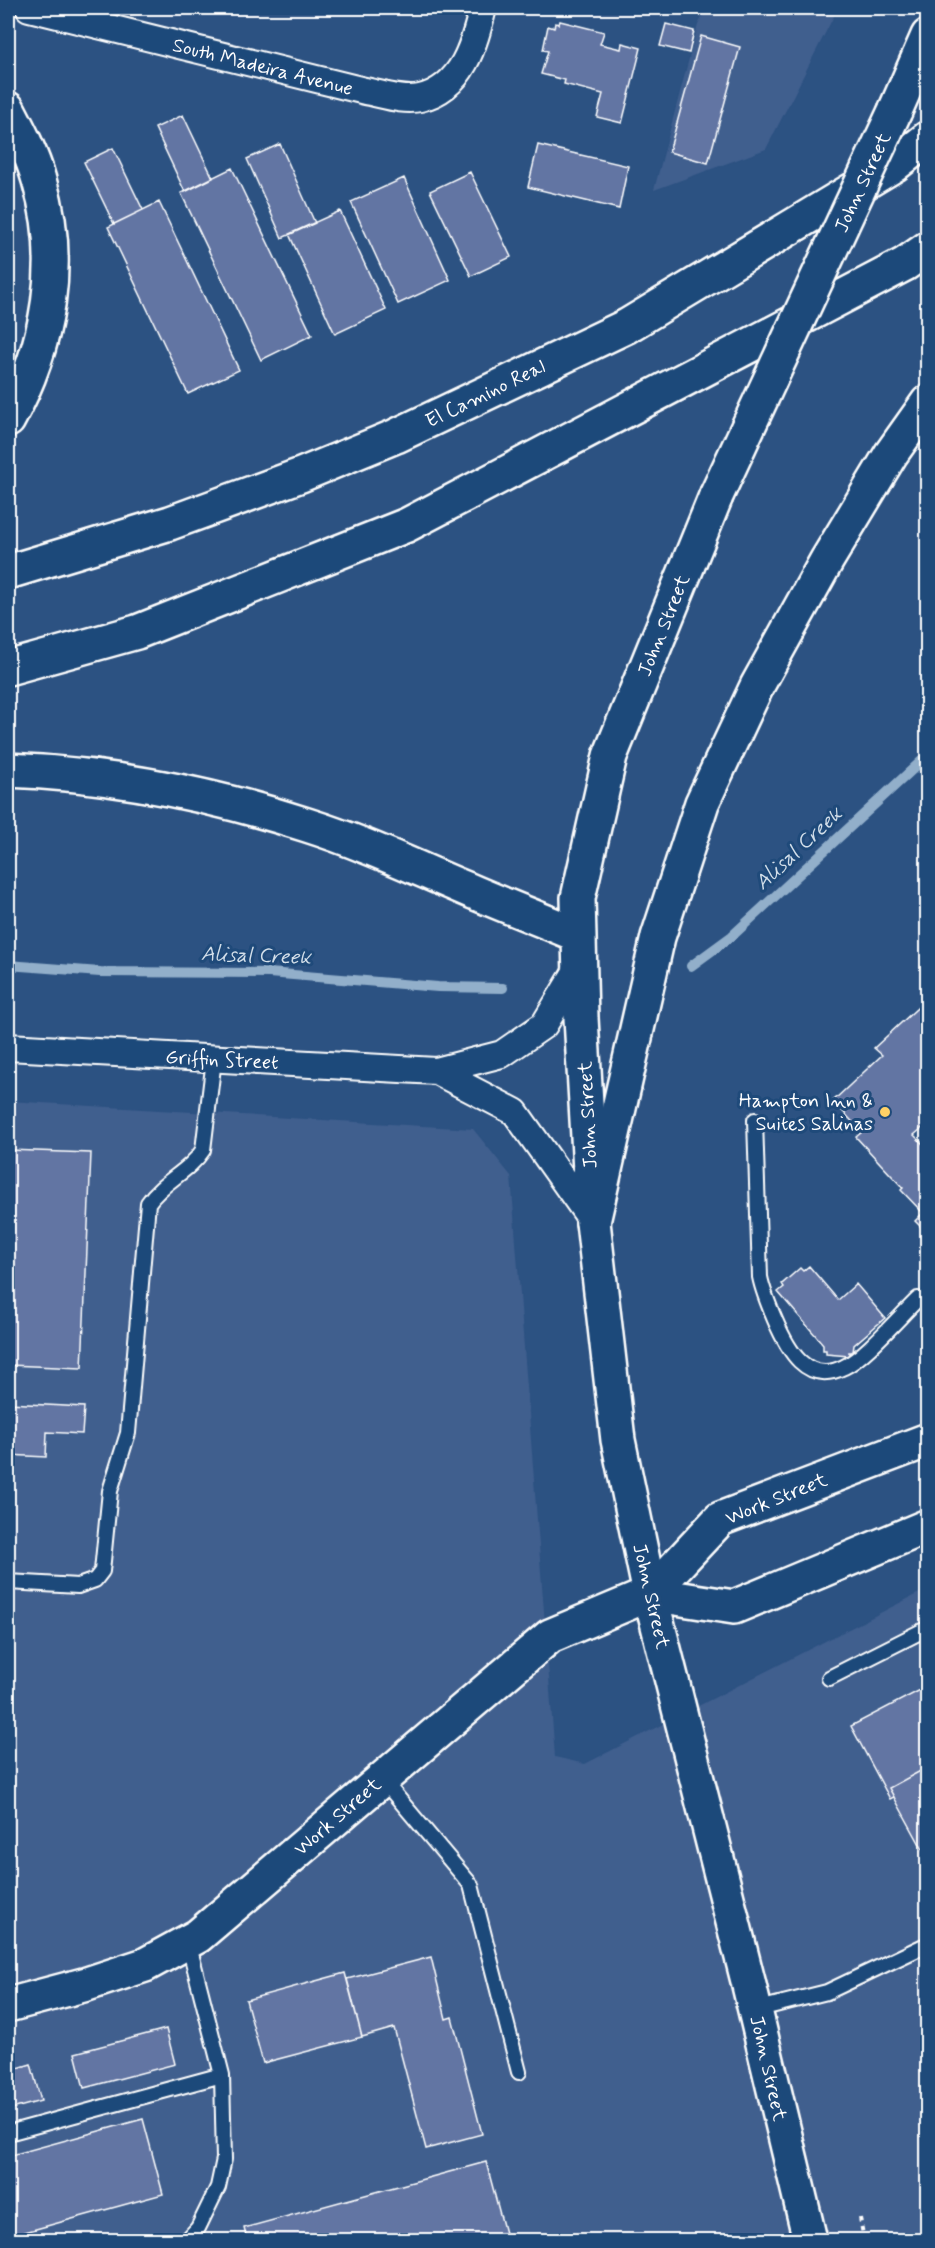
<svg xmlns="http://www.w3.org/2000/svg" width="935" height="2248" font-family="Mynerve,sans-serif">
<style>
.built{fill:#405f8e}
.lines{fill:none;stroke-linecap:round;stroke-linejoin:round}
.stream{stroke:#92afca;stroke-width:10}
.building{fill:#6274a3;stroke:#fff;stroke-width:1.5}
.service-casing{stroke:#fff;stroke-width:18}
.minor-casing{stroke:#fff;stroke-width:30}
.tertiary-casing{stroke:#fff;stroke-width:38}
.secondary-casing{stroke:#fff;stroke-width:38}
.motorway-casing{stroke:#fff;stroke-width:38}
.path{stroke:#fff;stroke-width:4;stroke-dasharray:4.5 4.5;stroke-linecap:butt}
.service{stroke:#1f4a7a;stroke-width:14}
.minor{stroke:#1f4a7a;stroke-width:26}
.tertiary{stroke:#1f4a7a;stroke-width:33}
.secondary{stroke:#1f4a7a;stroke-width:33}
.motorway{stroke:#1f4a7a;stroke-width:33}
.secondary-bridge-casing{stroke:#fff;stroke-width:38;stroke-linecap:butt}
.secondary-bridge{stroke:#1f4a7a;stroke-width:33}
.poi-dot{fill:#ffd166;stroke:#1f4a7a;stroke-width:2}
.labels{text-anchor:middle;stroke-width:6;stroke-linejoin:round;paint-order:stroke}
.street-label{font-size:20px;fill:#fff;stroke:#1f4a7a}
.poi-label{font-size:20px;fill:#fff;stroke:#1f4a7a;text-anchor:end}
.water-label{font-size:21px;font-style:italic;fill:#d2dee9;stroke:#1f4a7a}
</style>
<rect width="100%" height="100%" fill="#2c5282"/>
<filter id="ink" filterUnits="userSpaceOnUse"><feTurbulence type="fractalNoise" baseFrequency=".0167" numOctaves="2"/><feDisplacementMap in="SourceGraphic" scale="12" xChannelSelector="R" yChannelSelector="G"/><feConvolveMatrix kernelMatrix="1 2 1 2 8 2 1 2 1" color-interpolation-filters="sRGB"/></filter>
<g filter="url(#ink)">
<path class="built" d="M707,8h131l-72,141 -112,41 44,-165z
M8,1101l465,28 38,47 44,581 30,7 342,-175v651h-919z"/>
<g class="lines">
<path class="stream" d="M8,965l92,7 169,1 169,14 65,1
M691,966l41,-30 196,-181"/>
</g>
<path class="building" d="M560,21l44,11 -4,12 21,5 1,-6 19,5 -19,75 -25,-6 6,-23 -39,-10 1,-4 -24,-6 7,-23 -5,-1 5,-24 6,2 1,-5 4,1z
M666,24l28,7 -5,22 -29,-7z
M701,36l39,11 -32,116 -39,-11z
M183,115l30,63 -28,14 -30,-64z
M280,144l35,79 -33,15 -35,-79z
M538,145l90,21 -9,43 -91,-22z
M113,148l30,62 -29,14 -30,-62z
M232,168l80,167 -51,25 -80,-167z
M470,172l41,85 -40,19 -41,-85z
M404,178l46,102 -52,24 -47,-102z
M159,202l80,168 -51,24 -80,-167z
M340,211l46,99 -51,24 -46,-100z
M928,998v125l-14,12 14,14v85l-13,-13 8,-8 -22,-23 2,-2 -47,-51 6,-5 -29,-31 49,-46 -8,-7z
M8,1150l83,3 -9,215 -74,-3z
M809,1266l29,34 18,-16 29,34 -31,27 -1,7h-4v4l-23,-2v-4h-3v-6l-45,-52 6,-5 -2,-3 18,-16 3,3z
M8,1403l76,4 -2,27 -35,-2 -1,25 -38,-2z
M928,1686v81l-39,21 5,9 -4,2 -39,-73z
M928,1767v92l-39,-71z
M431,1957l15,62 6,-2 30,117 -56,15 -32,-121 -32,9 -15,-58z
M345,1973l17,64 -99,26 -17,-63z
M166,2029l9,35 -91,24 -9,-35z
M31,2064l10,37 -33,9v-39z
M143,2119l20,75 -149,41 -6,-25v-54z
M486,2162l20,75 -15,3h-244l-3,-12z"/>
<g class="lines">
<defs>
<path id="service" d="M755,1120l5,157c3,15 9,29 15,43 12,28 31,66 69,47 20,-9 56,-51 74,-68
M8,1582l70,4 17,-6 7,-9 8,-80 18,-58 20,-230c15,-22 41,-31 55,-53l11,-91
M829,1678l99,-50
M382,1779l89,106 48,187
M755,2010l72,-18 101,-48
M8,2133l214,-58
M187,2240l11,-12 20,-41 6,-28 -2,-84 -34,-133"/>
<path id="minor" d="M29,8l336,83c17,3 38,11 55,7 43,-10 54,-54 63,-90
M8,1047l428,24 66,-17 42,-29 35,-58
M436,1071l79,41 78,110"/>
<path id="tertiary" d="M650,1594l84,13 194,-81
M8,2005l79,-21 58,-19 53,-29 352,-300 100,-42 70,-75 208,-79"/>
<path id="secondary" d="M895,111l33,-75
M716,496l-106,260 -32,142 3,120 12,204 25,218 32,154 98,387 62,259"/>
<path id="motorway" d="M8,109c12,23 24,46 31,71 25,82 10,166 -31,240
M8,572l162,-49 131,-48 95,-39 231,-110 267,-161 34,-27
M8,668l129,-36 270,-107 498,-261 23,-16
M8,770c101,4 203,24 299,55 54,17 105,41 157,63 37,16 76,31 114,47
M593,1222l65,-285 44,-134 55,-117 70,-126 64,-106 37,-52"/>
</defs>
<use href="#service" class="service-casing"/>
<use href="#minor" class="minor-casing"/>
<use href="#tertiary" class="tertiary-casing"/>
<use href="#secondary" class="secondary-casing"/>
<use href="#motorway" class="motorway-casing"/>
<path class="path" d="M860,2218l4,22
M744,2239v1"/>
<use href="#service" class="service"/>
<use href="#minor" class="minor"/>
<use href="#tertiary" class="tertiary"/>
<use href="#secondary" class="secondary"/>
<use href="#motorway" class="motorway"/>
<defs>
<path id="secondary-bridge" d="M716,496l179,-385"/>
</defs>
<use href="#secondary-bridge" class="secondary-bridge-casing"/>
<use href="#secondary-bridge" class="secondary-bridge"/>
</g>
</g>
<circle class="poi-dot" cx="885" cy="1112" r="6"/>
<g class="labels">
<g class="street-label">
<text transform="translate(263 66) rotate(14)" y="7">South Madeira Avenue</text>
<text transform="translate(862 182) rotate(-65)" y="7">John Street</text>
<text transform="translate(485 393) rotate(-26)" y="7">El Camino Real</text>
<text transform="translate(663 625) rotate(-68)" y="7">John Street</text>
<text transform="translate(222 1059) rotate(3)" y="7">Griffin Street</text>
<text transform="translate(587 1115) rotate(-93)" y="7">John Street</text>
<text transform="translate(776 1498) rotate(-22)" y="7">Work Street</text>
<text transform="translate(652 1596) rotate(77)" y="7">John Street</text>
<text transform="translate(337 1816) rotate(-41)" y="7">Work Street</text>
<text transform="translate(769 2068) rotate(77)" y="7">John Street</text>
</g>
<g class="poi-label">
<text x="873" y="1107">Hampton Inn &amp;<tspan x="873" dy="23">Suites Salinas</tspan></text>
</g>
<g class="water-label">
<text transform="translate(798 848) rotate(-43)" y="7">Alisal Creek</text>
<text transform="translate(256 955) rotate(2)" y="7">Alisal Creek</text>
</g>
</g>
<rect width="935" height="2248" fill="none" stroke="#1f4a7a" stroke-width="30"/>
<rect x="15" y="15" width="905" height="2218" fill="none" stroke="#fff" stroke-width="2" filter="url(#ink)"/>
</svg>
